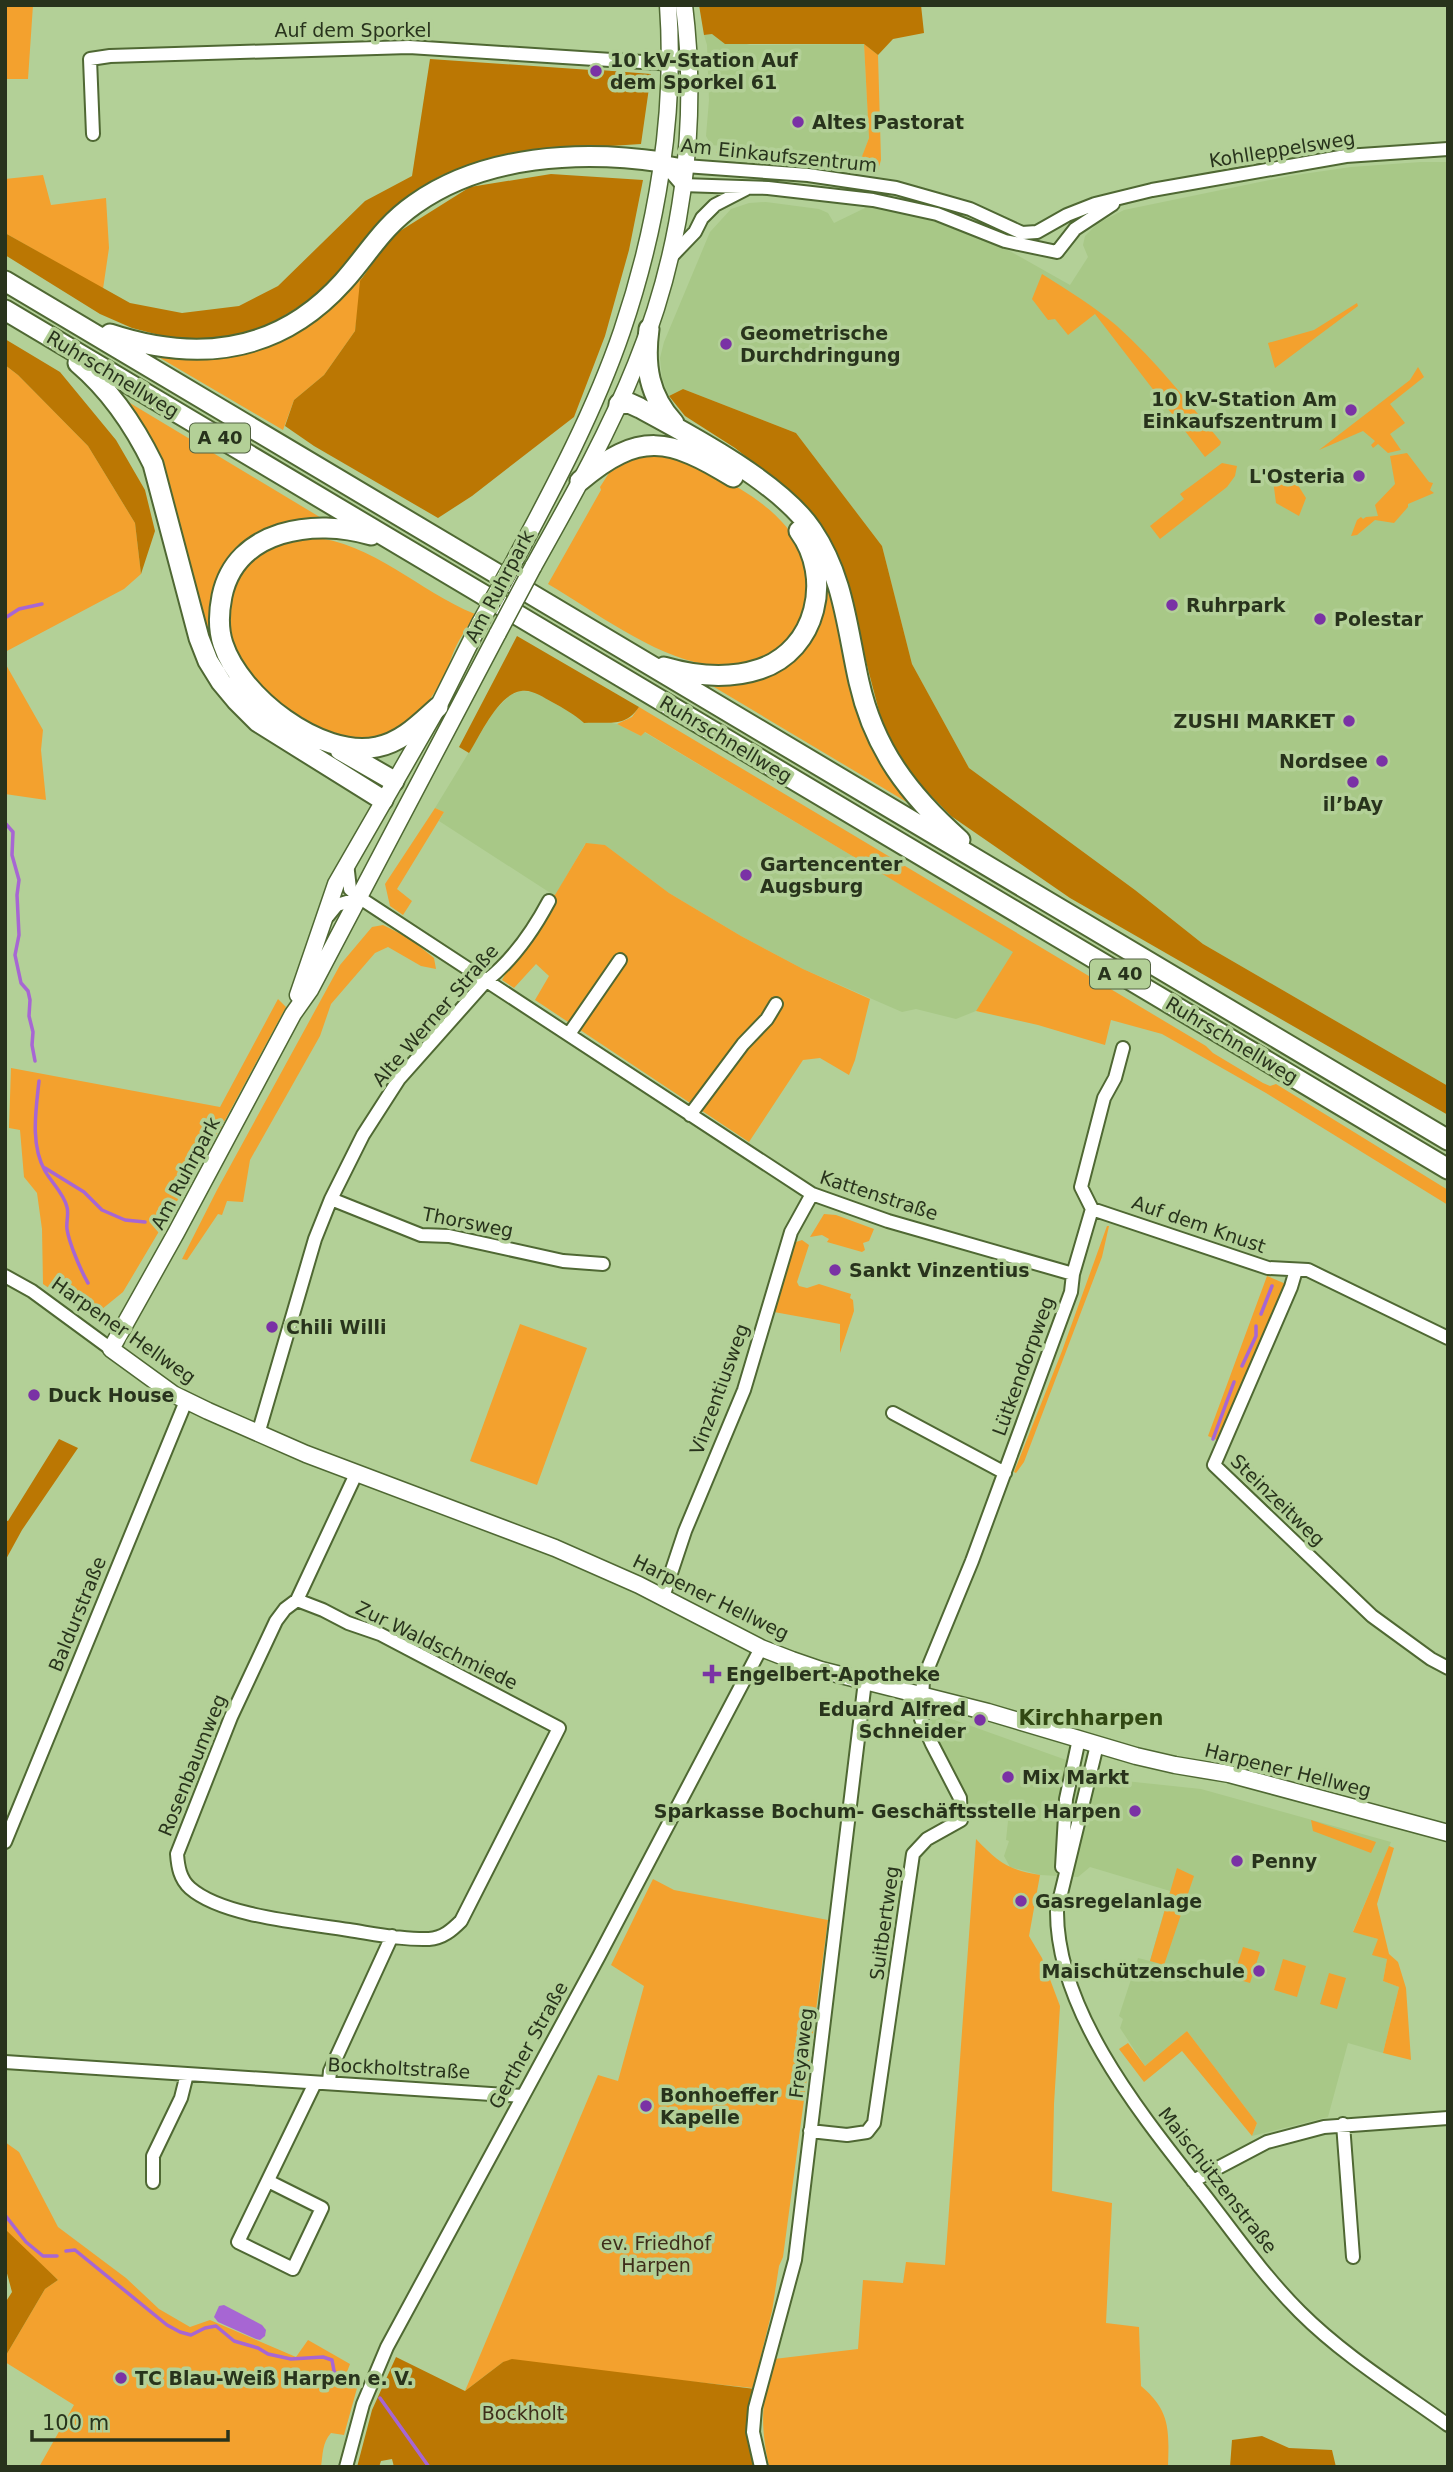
<svg xmlns="http://www.w3.org/2000/svg" width="1453" height="2472" font-family="'DejaVu Sans',sans-serif">
<style>
.built{fill:#a8c887}
.green{fill:#f3a12e}
.forest{fill:#bb7703}
.water{fill:#a766d3}
.lines{fill:none;stroke-linecap:round;stroke-linejoin:round}
.stream{stroke:#a766d3;stroke-width:3.5}
.minor-casing{stroke:#4f6833;stroke-width:16}
.major-casing{stroke:#4f6833;stroke-width:19}
.highway-casing{stroke:#4f6833;stroke-width:23}
.minor{stroke:#fff;stroke-width:12}
.major{stroke:#fff;stroke-width:16}
.highway{stroke:#fff;stroke-width:19}
.major-bridge-casing{stroke:#4f6833;stroke-width:19;stroke-linecap:butt}
.major-bridge{stroke:#fff;stroke-width:16}
.poi-dot{fill:#7a32a5;stroke:#b3d097;stroke-width:2.5}
.labels{text-anchor:middle;stroke-width:7;stroke-linejoin:round;paint-order:stroke}
.shield{fill:#b3d097;stroke:#526241;stroke-width:2}
.shield-label{font-size:18px;font-weight:bold;fill:#28331c}
.street-label{font-size:19px;fill:#28331c;stroke:#b3d097}
.poi-label{font-size:19px;font-weight:bold;fill:#28331c;stroke:#b3d097;text-anchor:start}
.park-label{font-size:19px;fill:#3e2d1a;stroke:#b3d097}
.neighbourhood-label{font-size:21px;font-weight:bold;fill:#314812;stroke:#b3d097}
</style>
<rect width="100%" height="100%" fill="#b3d097"/>
<path class="built" d="M712,34l38,11 114,-1 5,94 -8,22 -150,-15 -5,-9 3,-36 -2,-55 -3,-10z
M1421,162h27v924l-245,-142 -68,-54 -166,-122 -57,-104 -30,-118 -86,-113 -113,-44 -14,7 -7,-18 -2,-20 4,-16 46,-110 21,-23 18,-6 17,-1 53,7 9,4 6,10 31,-15 -2,-6 47,11 42,13 56,24 62,35 18,-28 -5,-12 2,-9 13,-13 26,-13 165,-34 62,-9z
M521,691l14,1 40,23 9,8 16,-2 17,3 24,12 3,-4 370,220 -38,59 -20,8 -40,-10 -14,3 -99,-43 -62,-33 -72,-43 -64,-48 -20,-1 -30,52 -116,-75 5,-9 -9,-4 59,-97 16,-16z
M932,1712l193,69 76,8 190,53 -38,89 25,8 9,20 -4,22 16,6 -16,66 -35,-10 -20,74 -76,19 5,-13 -70,-92 -42,35 -25,-38 3,-9 -4,-3 19,-58 12,3 20,-70 -80,-24 -12,10 -38,-2 -30,-8 -6,-11 5,-15 -3,-1 3,-28 -42,-9 -34,-69 -3,-19z"/>
<path class="green" d="M5,5h28l-5,74h-23z
M864,44l14,11 3,105 -3,10 -162,-17 4,-8 103,12 38,2 8,-21z
M43,175l8,30 55,-7 3,50 -6,41 -98,-56v-54z
M363,269l-8,62 -31,44 -30,25 -11,30 -133,-78 75,3z
M1042,274c25,16 52,32 75,52 39,35 71,76 104,116l-1,3 -15,12 -110,-143 -27,21 -13,-16 -7,1 -16,-21z
M1357,303l1,3 -83,62 -7,-25 46,-13z
M5,365l13,10 70,71 47,77 6,51 -17,15 -119,63z
M1418,367l6,10 -34,27 15,19 -15,11 11,16 -13,3 -10,-9 -5,4 -2,-3 4,-4 -12,-10 -44,19 91,-70z
M120,397l208,125 -95,35 -9,103 151,118 -1,3 -112,-67 -26,-28 -24,-37z
M664,451c45,22 103,43 131,88 10,14 12,28 13,45 3,60 -49,89 -104,80 -50,-8 -112,-54 -156,-80l53,-94 -1,-3 9,-14 21,-13v-5z
M1407,453l22,29 4,1 -3,7 4,3 -26,11v3l-14,16 -19,-3 -18,15 -6,1 6,-16 4,-3 2,2 3,-2 12,-1 -3,-11 20,-21 -5,-28z
M1222,463l15,3 -2,10 -8,11 -67,52 -10,-13 34,-27 -4,-5z
M1291,474l15,24 -7,18 -23,-13 -3,-23z
M310,537c63,5 108,54 165,77 -7,13 -18,27 -23,42 -9,27 -29,59 -54,76 -18,12 -52,10 -72,2 -8,-3 -16,-10 -23,-14 -26,-17 -54,-36 -67,-66 -8,-18 -9,-33 -6,-52 8,-46 39,-56 80,-65z
M820,557l22,71 73,179 -211,-126 94,-28z
M5,663l38,67 -2,20 5,50 -41,-6z
M639,707l567,339 7,7 50,30 7,3 6,-2 172,106v15l-182,-112 -104,-59 -51,-14 -6,25 -67,-20 -62,-14 37,-59 -368,-220 -4,4 -24,-12 15,-7z
M435,808l9,4 -47,77 15,12 -9,14 -13,-9 -5,-22z
M586,843l19,2 64,48 72,43 62,33 67,30 -15,61 -6,15 -29,-17 -17,2 -54,82 -214,-142 14,-24 -13,-12 -22,24 -12,-8 49,-86 4,1z
M383,925l26,13 25,20 2,11 -15,-3 -33,-19 -13,6 -44,51 -11,32 -70,124 -7,42 -16,-1 -5,14 -4,-1 -31,46 -5,-1 35,-69 123,-225 32,-38z
M278,999l8,8 -62,115 -101,170 -27,22 -13,-3 -40,-27 -1,-55 -5,-36 -13,-16 -4,-47 -11,-2 2,-60 209,39z
M824,1214l12,1 38,14 -5,12 -6,2 2,7 -3,2 -35,-10 2,-3 -7,-4 -12,2z
M1107,1226h2l-7,31 -78,205 -8,11 -2,-1 48,-121z
M802,1240l7,5 -12,37 2,4 8,2 12,-4 32,10 -1,4 3,2 1,11 -14,42v-29l-66,-12 19,-69z
M1267,1276l19,8 -67,157 -11,-5z
M520,1324l67,24 -50,137 -67,-24z
M1311,1820l65,22 -5,11 -58,-22z
M976,1839c22,23 32,31 64,36l-11,61 13,22 18,48 -6,98 -2,87 60,12 -6,120 33,4 2,59c30,25 28,45 27,81h-399c-9,-44 -8,-64 5,-108l84,-10 5,-69 40,3 3,-21 39,3z
M1389,1846l5,2 -17,56 12,50 9,8 8,26 5,72 -28,-7 16,-66 -16,-6 4,-22 -15,-4 6,-16 -25,-7z
M1177,1868l17,8 -30,89 -14,-4z
M653,1879l21,11 154,30 -45,337 -4,9 -7,45 -19,77 -250,-26 -38,29 133,-316 20,6 26,-95 -33,-21z
M1243,1947l17,5 -10,31 -17,-5z
M1283,1959l23,7 -9,31 -23,-7z
M1329,1973l17,5 -9,31 -17,-5z
M1187,2031l70,92 -5,13 -70,-85 -38,31 -25,-33 9,-6 17,23z
M5,2142l14,10 39,75 68,51 33,31 31,18 20,-7 86,37 12,-17 42,24 -5,13 14,4 -15,54 -13,-2c-9,10 -8,21 -10,34h-282l35,-62 -69,-43v-5l40,-68 13,-9 -53,-49z"/>
<path class="forest" d="M699,5h222l3,28 -31,6 -15,16 -14,-11h-139l-13,-10 -8,1z
M430,59l161,11v4h8l1,-4 51,4 -10,70 -122,8 -77,23 -23,13 -41,35 -55,69 -56,34 -31,10 -31,3 -38,-2 -35,-9 -32,-14 -95,-59v-22l125,70 52,10 57,-7 39,-20 87,-85 47,-25z
M551,174l92,6 -14,70 -24,86 -31,81 -102,79 -34,22 -124,-72 -29,-20 9,-26 30,-25 31,-44 5,-50 32,-45 78,-49z
M5,339l55,33 56,68 29,50 10,41 -14,43 -6,-51 -47,-77 -70,-71 -13,-10z
M683,389l113,44 86,113 30,118 57,104 166,122 68,54 245,142v29l-378,-217 -119,-82 -50,-51 -21,-50 -41,-157 -21,-36 -27,-30 -56,-44 -50,-32 -16,-20z
M517,636l122,71c-15,22 -32,14 -55,16 -10,-9 -21,-15 -32,-21 -9,-5 -20,-13 -31,-11 -23,3 -41,45 -52,62l-10,-6z
M59,1439l19,9 -56,82 -17,31v-41l3,1z
M6,2230l52,50 -13,9 -40,68v-54l7,-11 -7,-26z
M396,2357l69,34 38,-29 9,-3 243,30 -7,42 6,36h-360l-2,-8 -11,2 -2,6h-22l15,-57z
M1262,2436l27,12 43,2 4,17h-106l2,-27z"/>
<path class="water" d="M224,2305l38,20 4,5 -1,6 -5,4 -4,-1 -38,-17 -4,-5 5,-11z"/>
<g class="lines">
<path class="stream" d="M5,618l14,-9 23,-5
M5,823l8,9 -1,23 7,25 -2,15 2,40 -4,20 6,28 7,8 2,9 -1,16 4,16 -1,13 3,16
M39,1081c-3,29 -9,63 6,90 7,12 19,23 22,36 2,7 -1,15 0,22 2,14 14,42 21,54
M45,1168l39,24 18,18 23,10 20,2
M1261,1314l11,-28
M1242,1366l14,-30v-10
M1213,1439l21,-57
M5,2215l21,27 17,14h14
M66,2251l9,-1 92,75 13,7 11,3 14,-7 11,-2 18,15 24,7 10,6 23,5 32,-2 9,3 2,11 8,12 13,3
M380,2398l49,69"/>
<defs>
<path id="minor" d="M93,134l-3,-75 20,-3 299,-9 280,18
M662,162l23,4 123,9 88,13 74,21 52,24 15,-1 30,-17 28,-11 57,-14 194,-34 102,-7
M662,162l20,23 86,3 105,12 64,14 68,27 52,11 18,-23 38,-25
M671,257l24,-25 7,-14 13,-13 31,-16
M347,863l3,26 10,9 452,296 76,27 185,53
M328,916l9,-11 23,-7
M569,1034l51,-74
M690,1115l53,-71 24,-25 9,-15
M331,1199l90,36 28,1 114,25 40,3
M1092,1209l176,59 40,2 140,68
M1296,1270l-5,17 -77,178 158,151 59,43 17,9
M5,1276l27,15 79,58
M893,1413l112,60
M258,1434l57,-195 16,-40 32,-64 36,-56 87,-98c27,-21 47,-50 63,-80
M663,1597l22,-66 59,-141 47,-158 21,-38
M297,1600l26,10 25,13 32,11 179,94 -98,193c-9,9 -18,17 -32,18 -26,1 -54,-5 -80,-9 -42,-7 -126,-13 -159,-42 -10,-9 -12,-21 -13,-34l54,-137 45,-96 9,-12 12,-9 59,-126
M1097,1745l-40,165c-1,103 88,209 149,287 30,39 59,80 94,115 44,44 98,77 148,113
M5,1842l181,-441
M1062,1867l4,-68 13,-60
M5,2062l517,34
M329,2082l1,-11 62,-135
M1343,2124l10,133
M810,2131l37,4 20,-3 7,-9 39,-269 14,-15 34,-19 -1,-22 -28,-54 -11,-25 2,-39 49,-119 99,-269 2,-18 19,-65 -11,-22 23,-89 11,-20 8,-30
M268,2181l54,27 -29,61 -55,-27 77,-159
M1193,2181l74,-39 57,-15 124,-9
M153,2182v-26l28,-58 6,-24
M346,2467l17,-63 24,-57 212,-391 162,-308
M761,2467l-8,-35 2,-24 40,-148 70,-579"/>
<path id="major" d="M516,558c39,-73 79,-148 106,-227 35,-103 54,-217 46,-326
M533,567c37,-66 75,-133 103,-203 46,-113 63,-238 48,-359
M498,633l-188,357 -17,24 -117,219 -65,116 62,45 35,17 98,43 249,94 84,37 122,63 31,12 29,10 167,42 148,44 39,9 54,9 219,59
M298,995l38,-111 102,-177 42,-84"/>
<path id="highway" d="M5,281l1443,859
M5,310l1443,859
M649,329c-5,37 0,67 25,94
M110,334c88,29 169,19 233,-52 26,-29 39,-55 72,-78 69,-49 166,-54 247,-42
M78,363c33,28 56,62 75,101l46,174 9,23 13,21 15,18 22,22 125,78
M619,404l10,-1 11,5c50,27 141,75 172,122 32,47 35,99 47,152 15,67 50,113 101,158
M580,481c59,-50 90,-43 153,-4
M371,535c-56,-17 -135,-6 -149,61 -3,15 -4,33 1,48 17,52 97,115 154,103 25,-5 42,-23 61,-40
M664,667c31,9 66,12 96,2 57,-19 73,-92 39,-138
M340,750l54,31"/>
</defs>
<use href="#minor" class="minor-casing"/>
<use href="#major" class="major-casing"/>
<use href="#highway" class="highway-casing"/>
<use href="#minor" class="minor"/>
<use href="#major" class="major"/>
<use href="#highway" class="highway"/>
<defs>
<path id="major-bridge" d="M480,623l36,-65
M498,633l35,-66"/>
</defs>
<use href="#major-bridge" class="major-bridge-casing"/>
<use href="#major-bridge" class="major-bridge"/>
</g>
<g class="poi-dot">
<circle cx="596" cy="71" r="7"/>
<circle cx="798" cy="122" r="7"/>
<circle cx="726" cy="344" r="7"/>
<circle cx="1351" cy="410" r="7"/>
<circle cx="1359" cy="476" r="7"/>
<circle cx="1172" cy="605" r="7"/>
<circle cx="1320" cy="619" r="7"/>
<circle cx="1349" cy="721" r="7"/>
<circle cx="1382" cy="761" r="7"/>
<circle cx="1353" cy="782" r="7"/>
<circle cx="746" cy="875" r="7"/>
<circle cx="835" cy="1270" r="7"/>
<circle cx="272" cy="1327" r="7"/>
<circle cx="34" cy="1395" r="7"/>
<path d="M708.5 1663.5h7v7h7v7h-7v7h-7v-7h-7v-7h7z"/>
<circle cx="980" cy="1720" r="7"/>
<circle cx="1008" cy="1777" r="7"/>
<circle cx="1135" cy="1811" r="7"/>
<circle cx="1237" cy="1861" r="7"/>
<circle cx="1021" cy="1901" r="7"/>
<circle cx="1259" cy="1971" r="7"/>
<circle cx="646" cy="2106" r="7"/>
<circle cx="121" cy="2378" r="7"/>
</g>
<g class="labels">
<g class="shield">
<rect x="190" y="423.5" width="60" height="29" rx="5"/>
<rect x="1090" y="959.5" width="60" height="29" rx="5"/>
</g>
<g class="shield-label">
<text x="220" y="444">A 40</text>
<text x="1120" y="980">A 40</text>
</g>
<g class="street-label">
<text x="353" y="37">Auf dem Sporkel</text>
<text transform="translate(1282 149) rotate(-9)" y="7">Kohlleppelsweg</text>
<text transform="translate(779 155) rotate(6)" y="7">Am Einkaufszentrum</text>
<text transform="translate(113 374) rotate(31)" y="7">Ruhrschnellweg</text>
<text transform="translate(499 586) rotate(-62)" y="7">Am Ruhrpark</text>
<text transform="translate(726 739) rotate(31)" y="7">Ruhrschnellweg</text>
<text transform="translate(435 1015) rotate(-49)" y="7">Alte Werner Straße</text>
<text transform="translate(1232 1040) rotate(31)" y="7">Ruhrschnellweg</text>
<text transform="translate(185 1173) rotate(-62)" y="7">Am Ruhrpark</text>
<text transform="translate(879 1195) rotate(18)" y="7">Kattenstraße</text>
<text transform="translate(468 1222) rotate(11)" y="7">Thorsweg</text>
<text transform="translate(1199 1224) rotate(19)" y="7">Auf dem Knust</text>
<text transform="translate(124 1330) rotate(35)" y="7">Harpener Hellweg</text>
<text transform="translate(1023 1366) rotate(-70)" y="7">Lütkendorpweg</text>
<text transform="translate(719 1389) rotate(-70)" y="7">Vinzentiusweg</text>
<text transform="translate(1278 1500) rotate(44)" y="7">Steinzeitweg</text>
<text transform="translate(711 1597) rotate(26)" y="7">Harpener Hellweg</text>
<text transform="translate(77 1614) rotate(-68)" y="7">Baldurstraße</text>
<text transform="translate(437 1645) rotate(26)" y="7">Zur Waldschmiede</text>
<text transform="translate(192 1765) rotate(-68)" y="7">Rosenbaumweg</text>
<text transform="translate(1288 1770) rotate(14)" y="7">Harpener Hellweg</text>
<text transform="translate(884 1923) rotate(-82)" y="7">Suitbertweg</text>
<text transform="translate(528 2045) rotate(-61)" y="7">Gerther Straße</text>
<text transform="translate(801 2053) rotate(-83)" y="7">Freyaweg</text>
<text transform="translate(399 2068) rotate(3)" y="7">Bockholtstraße</text>
<text transform="translate(1218 2180) rotate(52)" y="7">Maischützenstraße</text>
</g>
<g class="poi-label">
<text x="610" y="67">10 kV-Station Auf<tspan x="610" dy="22">dem Sporkel 61</tspan></text>
<text x="812" y="129">Altes Pastorat</text>
<text x="740" y="340">Geometrische<tspan x="740" dy="22">Durchdringung</tspan></text>
<text x="1337" y="406" text-anchor="end">10 kV-Station Am<tspan x="1337" dy="22">Einkaufszentrum I</tspan></text>
<text x="1345" y="483" text-anchor="end">L'Osteria</text>
<text x="1186" y="612">Ruhrpark</text>
<text x="1334" y="626">Polestar</text>
<text x="1335" y="728" text-anchor="end">ZUSHI MARKET</text>
<text x="1368" y="768" text-anchor="end">Nordsee</text>
<text x="1353" y="811" text-anchor="middle">il’bAy</text>
<text x="760" y="871">Gartencenter<tspan x="760" dy="22">Augsburg</tspan></text>
<text x="849" y="1277">Sankt Vinzentius</text>
<text x="286" y="1334">Chili Willi</text>
<text x="48" y="1402">Duck House</text>
<text x="726" y="1681">Engelbert-Apotheke</text>
<text x="966" y="1716" text-anchor="end">Eduard Alfred<tspan x="966" dy="22">Schneider</tspan></text>
<text x="1022" y="1784">Mix Markt</text>
<text x="1121" y="1818" text-anchor="end">Sparkasse Bochum- Geschäftsstelle Harpen</text>
<text x="1251" y="1868">Penny</text>
<text x="1035" y="1908">Gasregelanlage</text>
<text x="1245" y="1978" text-anchor="end">Maischützenschule</text>
<text x="660" y="2102">Bonhoeffer<tspan x="660" dy="22">Kapelle</tspan></text>
<text x="135" y="2385">TC Blau-Weiß Harpen e. V.</text>
</g>
<g class="park-label">
<text x="656" y="2250">ev. Friedhof<tspan x="656" dy="22">Harpen</tspan></text>
<text x="523" y="2420">Bockholt</text>
</g>
<g class="neighbourhood-label">
<text x="1091" y="1725">Kirchharpen</text>
</g>
</g>
<rect width="1453" height="2472" fill="none" stroke="#28331c" stroke-width="14"/>
<path d="M32 2430v10h196v-10" fill="none" stroke="#28331c" stroke-width="3.5"/>
<text x="42" y="2430" font-size="21" fill="#28331c" stroke="#b3d097" stroke-width="5" paint-order="stroke">100 m</text>
</svg>
